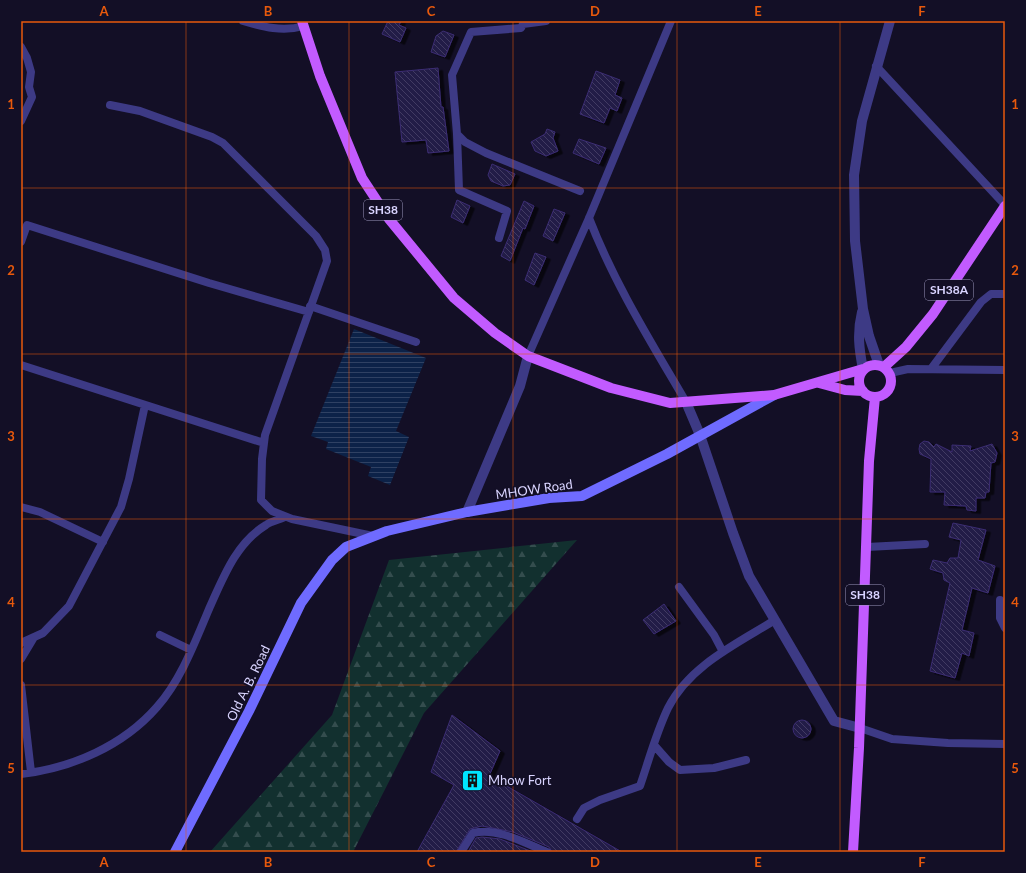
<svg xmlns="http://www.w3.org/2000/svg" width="1026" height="873" font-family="Lato,sans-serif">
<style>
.forest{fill:url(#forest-firs)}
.water{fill:url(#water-rules)}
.building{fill:url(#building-back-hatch);stroke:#3b2d73;filter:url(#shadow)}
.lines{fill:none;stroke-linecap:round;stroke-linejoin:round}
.minor{stroke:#3d3a85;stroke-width:8}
.tertiary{stroke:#3d3a85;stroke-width:10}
.secondary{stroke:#6f6bff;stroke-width:10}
.primary{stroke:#c25bff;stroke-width:10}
.grid{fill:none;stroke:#e8590c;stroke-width:1;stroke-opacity:0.55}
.labels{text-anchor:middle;stroke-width:3.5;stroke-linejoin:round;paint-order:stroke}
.shield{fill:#130f26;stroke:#9e99be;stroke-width:1}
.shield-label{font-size:12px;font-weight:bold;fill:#d9d4ff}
.street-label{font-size:13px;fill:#d9d4ff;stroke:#130f26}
.poi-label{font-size:13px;fill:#d9d4ff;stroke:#130f26;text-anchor:start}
.neatline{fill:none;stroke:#e8590c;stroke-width:1.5}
.grid-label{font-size:13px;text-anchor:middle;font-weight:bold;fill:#e8590c}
</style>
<defs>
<pattern id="forest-firs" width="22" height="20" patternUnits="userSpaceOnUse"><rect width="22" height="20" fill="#12302f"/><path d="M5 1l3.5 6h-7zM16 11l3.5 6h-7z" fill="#344d4e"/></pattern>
<pattern id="water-rules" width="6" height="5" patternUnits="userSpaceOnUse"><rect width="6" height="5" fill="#0c2248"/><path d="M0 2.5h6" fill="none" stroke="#2f4163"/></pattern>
<pattern id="building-back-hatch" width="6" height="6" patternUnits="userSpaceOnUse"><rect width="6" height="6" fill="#241b47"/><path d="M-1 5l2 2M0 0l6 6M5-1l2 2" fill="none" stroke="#433b63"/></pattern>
<filter id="shadow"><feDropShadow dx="4.5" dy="2.5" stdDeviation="0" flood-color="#0009"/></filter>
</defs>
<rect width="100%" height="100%" fill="#130f26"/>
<path class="forest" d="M577,540l-153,173 -71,139h-143l122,-137 57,-155z"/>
<path class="water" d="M354,329l72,29 -30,73 13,6 -19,48 -22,-9 3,-9 -45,-18 2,-7 -17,-6z"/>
<path class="building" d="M388,21h13l-2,4 7,3 -6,14 -18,-8z
M443,31l11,4 -9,22 -14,-5 5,-16z
M438,68l3,39h2l6,44 -21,2 -2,-13 -24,2 -7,-70z
M596,71l24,9 -5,15 7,3 -5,13 -7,-3 -6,15 -24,-9z
M547,129l8,3 -2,6 5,13 -12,5 -11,-5 -4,-9 14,-8z
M579,139l27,9 -7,16 -26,-11z
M492,164l23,10 -5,11 -7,1 -12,-5 -3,-6z
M457,200l13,6 -7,17 -12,-6z
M524,201l10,5 -9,23 -2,-1 -13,33 -9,-5z
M554,209l11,4 -12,28 -10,-5z
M535,253l11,4 -12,28 -9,-5z
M924,441l5,1 5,5 2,-3 16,8v-7l19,1 -1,5 22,-7 5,9 -2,9 -4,1 -2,29h-3l-1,6h-9v13l-9,-1 -1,-4 -22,-1 1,-13h-15l1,-33 -11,-5 -1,-5 1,-5z
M953,523l33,7 -8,30 17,6 -7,27 -16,-5 -10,42 12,3 -5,23 -7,-3 -7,25 -25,-7 20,-88 -6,-3 -1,-7 -13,-4 3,-9 14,3 3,-5h8l3,-18 -12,-3z
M664,604l12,17 -22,13 -11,-14z
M452,715l48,36 -11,25 133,76h-70l-3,-5 -36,-15 -31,-6 -12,3 -14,23h-39l37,-67 -23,-13z
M793 729a9 9 0 1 1 18 0a9 9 0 1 1-18 0Z
M482,837l18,2 33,13h-65l8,-14z"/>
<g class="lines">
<path class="minor" d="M243,21c20,6 40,11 61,5
M546,21l-23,3 -2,4 -50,4 -19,43 5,59 8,8 21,11 94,38
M21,47l6,11 4,14 -2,15 3,10 -11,24
M876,66l129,139
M110,105l30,6 72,26 11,6 93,93 9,14 2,11 -62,174 -3,24 -1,41 11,11 20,8 81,17
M457,134l2,56 48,21 -8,27
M589,218c25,65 62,124 97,184
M21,242l6,-17 182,58 100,29
M310,306l106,36
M528,356l61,-138 82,-197
M21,365l243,78
M931,369l50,-67 10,-8h14
M890,373l18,-4 97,1
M21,507l19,5 63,30
M867,547l58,-3
M679,587l35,48 9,17
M1000,600v18l5,10
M160,635l31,15
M21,643l22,-10 26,-27 52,-99 8,-28 16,-74
M21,659l12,-20
M21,685l10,87
M860,728l32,11 56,4 57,1
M654,745l15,17 11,8 34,-2 32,-8
M21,774c51,-6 102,-28 136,-67 24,-27 38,-65 52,-98 14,-31 27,-66 57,-84 5,-4 13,-5 19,-8
M577,819l7,-11 16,-8 40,-14c9,-26 16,-53 28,-78 21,-42 68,-64 107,-88
M461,852l12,-19c24,-6 52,10 74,19"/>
<path class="tertiary" d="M862,312c-5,21 -3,37 1,57
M879,365l-10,-29 -6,-27 -8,-68 -1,-66 8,-54 28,-100
M686,402l14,33 33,98 16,43 85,145 26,7
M467,512l53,-126 8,-30"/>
<path class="secondary" d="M175,852l74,-141 52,-108 31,-43 14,-13 41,-16 80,-19 82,-14 33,-2 85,-42 107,-59"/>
<path class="primary" d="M302,21l18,55 42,102 27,41 65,79 41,35 33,23 83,32 59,15 104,-8 89,-26
M859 381a16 16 0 1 1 32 0a16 16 0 1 1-32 0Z
M884,367l22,-20 27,-33 72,-108
M819,383l26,7 18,1
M853,852l6,-104 10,-287 6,-64"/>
</g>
<path class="grid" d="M186,21v831M349,21v831M513,21v831M677,21v831M840,21v831M21,188h984M21,354h984M21,519h984M21,685h984"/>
<defs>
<symbol id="building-square" viewBox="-11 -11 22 22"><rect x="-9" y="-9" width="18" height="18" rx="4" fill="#00e5ff" stroke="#130f26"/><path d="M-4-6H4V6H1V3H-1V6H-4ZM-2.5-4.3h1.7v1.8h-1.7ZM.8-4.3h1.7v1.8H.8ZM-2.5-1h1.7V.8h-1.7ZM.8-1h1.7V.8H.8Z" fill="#111"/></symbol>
</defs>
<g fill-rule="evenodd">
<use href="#building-square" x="460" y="768" width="25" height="25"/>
</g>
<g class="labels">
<g class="shield">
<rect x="364" y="200" width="38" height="20" rx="3"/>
<rect x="925" y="280" width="48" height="20" rx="3"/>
<rect x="846" y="585" width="38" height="20" rx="3"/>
</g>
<g class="shield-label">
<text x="383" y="214">SH38</text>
<text x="949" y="294">SH38A</text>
<text x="865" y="599">SH38</text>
</g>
<g class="street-label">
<text transform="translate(534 489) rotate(-8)" y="5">MHOW Road</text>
<text transform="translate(248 683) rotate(-64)" y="5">Old A. B. Road</text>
</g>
<g class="poi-label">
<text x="488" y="785">Mhow Fort</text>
</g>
</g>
<rect width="1026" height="873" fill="none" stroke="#130f26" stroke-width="44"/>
<rect x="22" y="22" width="982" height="829" class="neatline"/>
<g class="grid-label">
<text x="104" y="16">A</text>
<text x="268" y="16">B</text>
<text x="431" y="16">C</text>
<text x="595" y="16">D</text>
<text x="758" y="16">E</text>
<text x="922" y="16">F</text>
<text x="11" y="109">1</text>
<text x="1015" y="109">1</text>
<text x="11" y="275">2</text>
<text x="1015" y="275">2</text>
<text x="11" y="441">3</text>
<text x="1015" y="441">3</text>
<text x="11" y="607">4</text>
<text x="1015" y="607">4</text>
<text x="11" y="773">5</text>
<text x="1015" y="773">5</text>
<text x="104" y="867">A</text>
<text x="268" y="867">B</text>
<text x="431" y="867">C</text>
<text x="595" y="867">D</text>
<text x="758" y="867">E</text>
<text x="922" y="867">F</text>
</g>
</svg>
